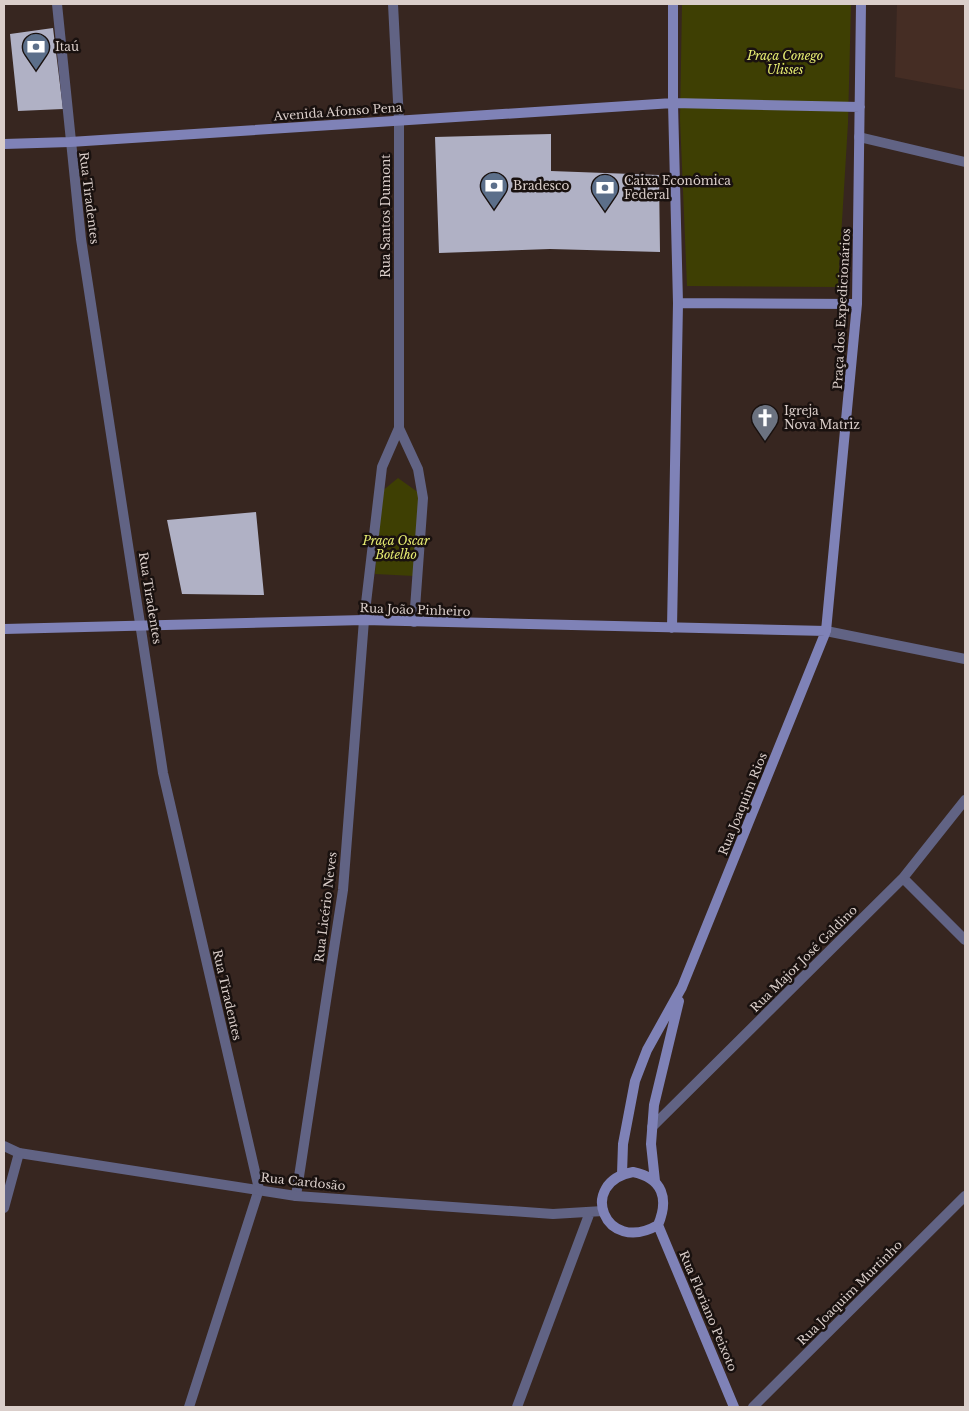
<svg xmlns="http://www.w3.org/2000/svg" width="969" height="1411" font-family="'Libre Baskerville',serif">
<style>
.built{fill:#452d24}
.green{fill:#3e3f03}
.building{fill:#b0b1c5}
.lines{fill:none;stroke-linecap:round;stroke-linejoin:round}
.minor{stroke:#616384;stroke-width:10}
.tertiary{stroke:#616384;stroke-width:10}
.secondary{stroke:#7f82b7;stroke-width:10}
.labels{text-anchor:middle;stroke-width:5;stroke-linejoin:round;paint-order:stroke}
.poi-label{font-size:12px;fill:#daceca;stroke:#19110f;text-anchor:start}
.park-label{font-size:12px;font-style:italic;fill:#e6ec71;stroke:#19110f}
.street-label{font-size:12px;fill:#daceca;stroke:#19110f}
</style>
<rect width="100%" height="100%" fill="#372620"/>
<path class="built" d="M897,4h68v86l-70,-13z"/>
<path class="green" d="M682,4h169l-3,119 -10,164 -151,-1 -7,-167z
M398,478l21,15 -5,83 -39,-2 6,-82z"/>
<path class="building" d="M53,28l10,81 -45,2 -8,-77z
M551,134v37l108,4 1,77 -110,-3 -111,4 -4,-116z
M256,512l8,83 -82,-1 -15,-74z"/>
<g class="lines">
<path class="minor" d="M57,4l24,235 82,534 96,416 -70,218
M859,137l106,25
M826,631l139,28
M903,878l62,62
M652,1127l251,-249 62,-78
M296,1196l47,-306 21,-270
M4,1208l15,-55
M753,1407l212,-211"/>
<path class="tertiary" d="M399,428l19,41 5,29 -9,124
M364,620l18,-153 17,-39v-307l-6,-117
M4,1146l15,7 277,43 257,18 50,-3
M517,1407l73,-195"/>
<path class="secondary" d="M4,144l66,-2 603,-39 187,4
M678,303l179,1
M672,628l6,-325 -5,-200v-99
M4,629l360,-9 462,11
M633,1172c30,6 36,27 25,53 -54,31 -81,-43 -25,-53z
M622,1174l1,-30 12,-63 12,-31 35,-63 144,-356 31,-327 4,-300
M655,1181l-4,-37 3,-39 25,-104
M658,1225l76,182"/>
</g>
<defs>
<symbol id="bank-pin" viewBox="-11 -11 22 30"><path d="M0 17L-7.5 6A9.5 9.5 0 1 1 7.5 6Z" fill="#5c6f8a" stroke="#19110f"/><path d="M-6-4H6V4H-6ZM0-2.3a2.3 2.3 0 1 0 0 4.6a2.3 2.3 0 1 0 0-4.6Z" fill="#fff"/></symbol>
<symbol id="church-pin" viewBox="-11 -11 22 30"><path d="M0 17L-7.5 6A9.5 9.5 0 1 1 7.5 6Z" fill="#6b7280" stroke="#19110f"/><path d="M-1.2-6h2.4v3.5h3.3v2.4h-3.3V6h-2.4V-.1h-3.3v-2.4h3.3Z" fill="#fff"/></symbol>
</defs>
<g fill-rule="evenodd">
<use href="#bank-pin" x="20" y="31" width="32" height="43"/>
<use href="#bank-pin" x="478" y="170" width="32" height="43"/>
<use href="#bank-pin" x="589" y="172" width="32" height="43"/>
<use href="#church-pin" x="749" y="402" width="32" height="43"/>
</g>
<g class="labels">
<g class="poi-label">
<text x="55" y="51">Itaú</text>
<text x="624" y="185">Caixa Econômica<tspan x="624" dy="14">Federal</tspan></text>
<text x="513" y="190">Bradesco</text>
<text x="784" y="415">Igreja<tspan x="784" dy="14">Nova Matriz</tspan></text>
</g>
<g class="park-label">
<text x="785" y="60">Praça Conego<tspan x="785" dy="14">Ulisses</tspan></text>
<text x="396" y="545">Praça Oscar<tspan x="396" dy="14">Botelho</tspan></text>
</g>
<g class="street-label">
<text transform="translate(338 112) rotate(-4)" y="4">Avenida Afonso Pena</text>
<text transform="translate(89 198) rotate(83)" y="4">Rua Tiradentes</text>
<text transform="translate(386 216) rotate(-90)" y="4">Rua Santos Dumont</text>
<text transform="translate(842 309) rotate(-87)" y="4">Praça dos Expedicionários</text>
<text transform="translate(150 598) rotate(81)" y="4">Rua Tiradentes</text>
<text transform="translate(415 610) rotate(2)" y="4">Rua João Pinheiro</text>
<text transform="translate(743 804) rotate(-68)" y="4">Rua Joaquim Rios</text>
<text transform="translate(326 907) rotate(-83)" y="4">Rua Licério Neves</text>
<text transform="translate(804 959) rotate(-45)" y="4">Rua Major José Galdino</text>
<text transform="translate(227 995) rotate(77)" y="4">Rua Tiradentes</text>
<text transform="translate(303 1182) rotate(6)" y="4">Rua Cardosão</text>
<text transform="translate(850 1293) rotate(-45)" y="4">Rua Joaquim Murtinho</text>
<text transform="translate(708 1311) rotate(67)" y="4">Rua Floriano Peixoto</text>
</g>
</g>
<rect width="969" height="1411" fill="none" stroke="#daceca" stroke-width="10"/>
</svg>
